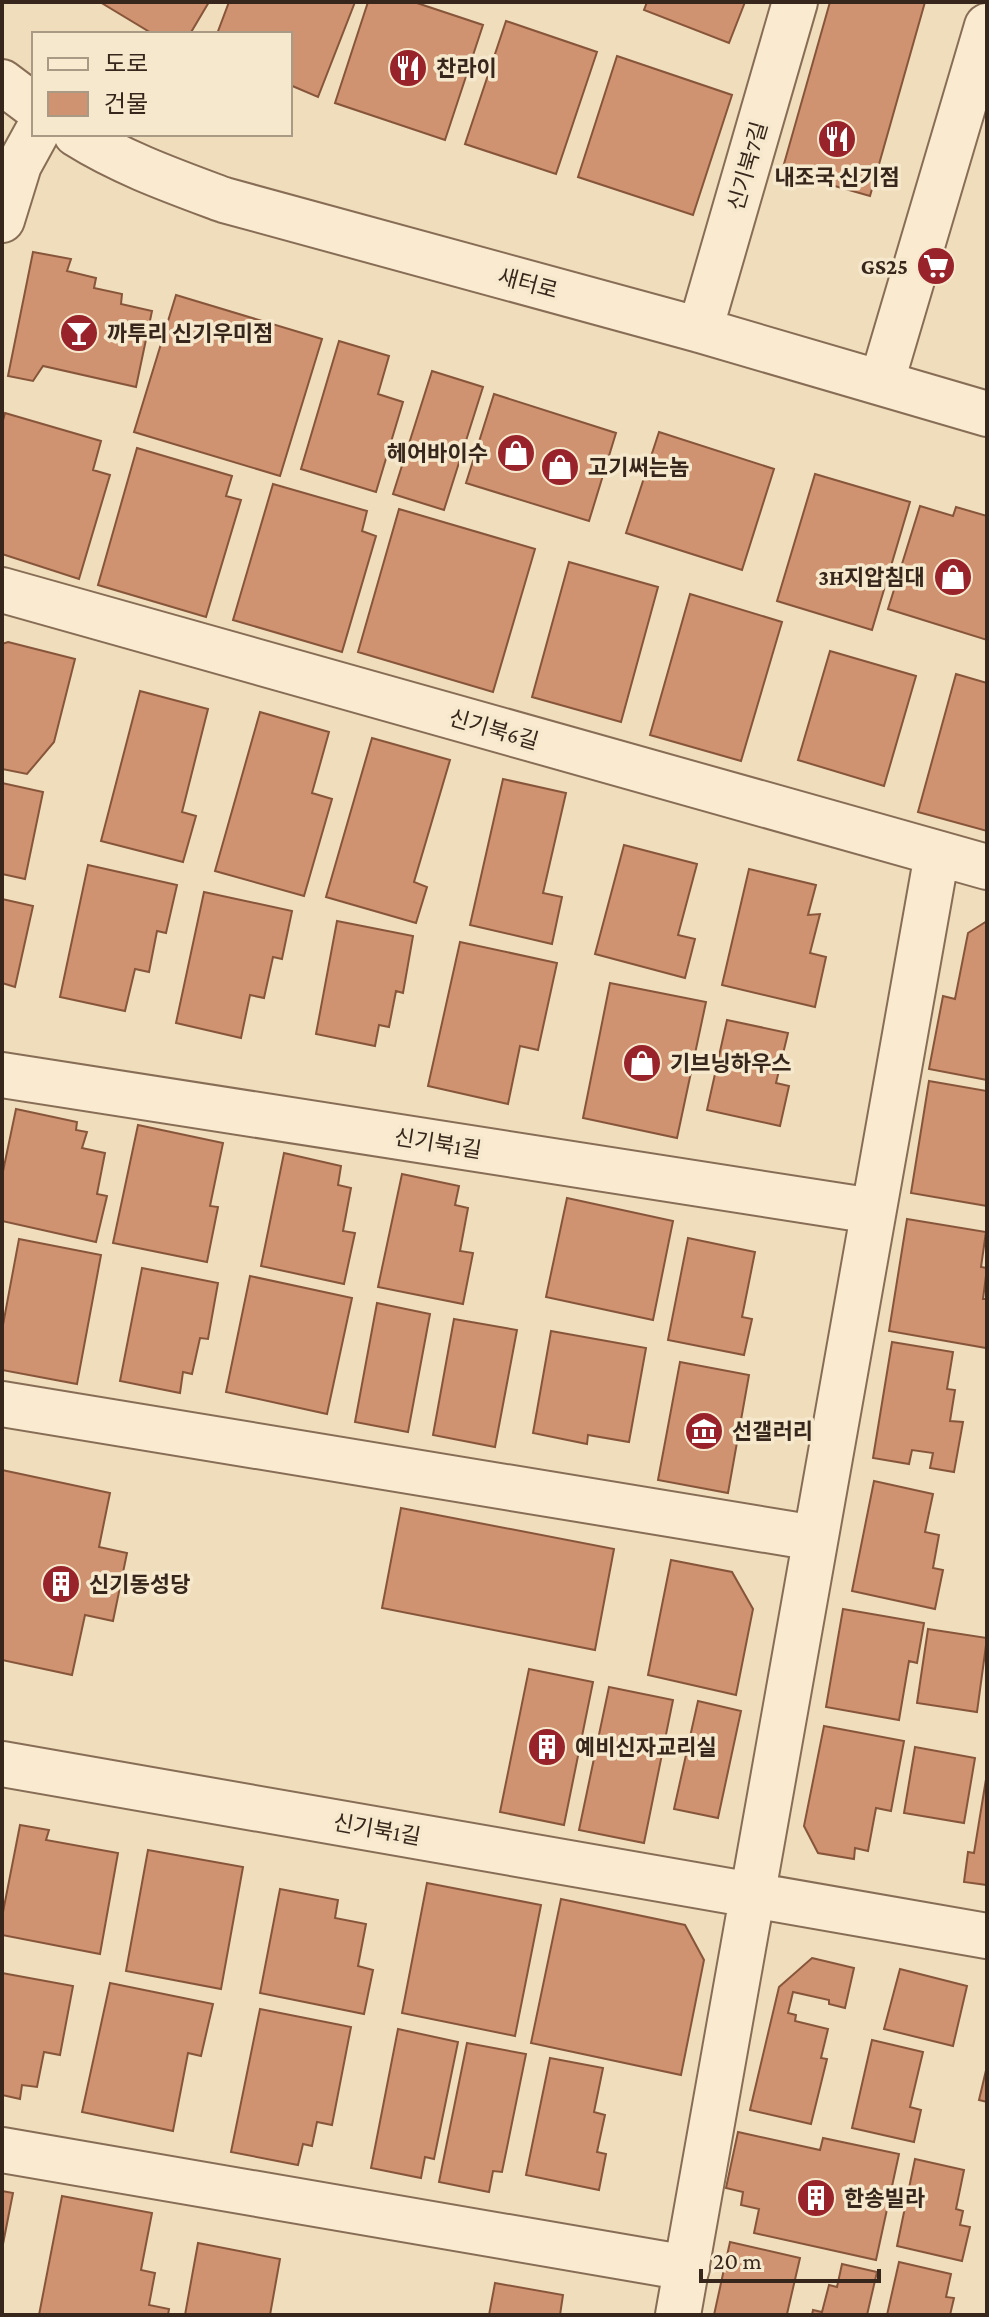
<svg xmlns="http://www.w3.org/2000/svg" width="989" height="2317" font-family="'Crimson Pro','Noto Sans KR',serif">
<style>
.building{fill:#cf9371;stroke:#87553a;stroke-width:2}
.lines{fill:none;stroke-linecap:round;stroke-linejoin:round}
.minor-casing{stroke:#876d55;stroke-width:48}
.minor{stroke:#faebd0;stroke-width:44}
.labels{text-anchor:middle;stroke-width:7;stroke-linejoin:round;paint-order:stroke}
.poi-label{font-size:22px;font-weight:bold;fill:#36261b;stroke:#f6e8cc;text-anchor:start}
.street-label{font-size:22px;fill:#36261b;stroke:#f6e8cc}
</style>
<rect width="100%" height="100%" fill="#efddbc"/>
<path class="building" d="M100,2h109l-19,32h-37z
M229,2h126l-37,95 -28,-12v-51h-73z
M368,2h46l69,23 -38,115 -110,-37z
M647,2h98l-16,41 -85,-33z
M830,2h95l-55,194 -88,-25z
M506,21l91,31 -41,122 -91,-30z
M617,56l115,39 -39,120 -115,-38z
M33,252l38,7 -4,12 29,7 -2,10 28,6 -1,10 31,7 -16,76 -93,-21 -10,15 -25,-5z
M176,295l146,44 -42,137 -146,-44z
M339,341l50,15 -11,38 25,8 -27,90 -75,-23z
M432,371l51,16 -39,123 -51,-16z
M494,394l122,39 -27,88 -123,-38z
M5,413l96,28 -8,29 17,5 -31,104 -77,-25v-130z
M659,432l115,37 -32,101 -116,-37z
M137,448l95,28 -6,20 15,4 -35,117 -108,-32z
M815,474l95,28 -38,128 -95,-29z
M273,484l94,27 -5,20 14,5 -34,116 -109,-32z
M920,506l33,10 3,-9 31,9v124l-99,-31z
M399,509l136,40 -42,143 -135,-40z
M569,562l89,25 -37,135 -89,-25z
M690,594l92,28 -41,139 -91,-26z
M8,642l67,17 -21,83 -27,32 -25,-5v-125z
M830,651l86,25 -32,110 -86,-26z
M956,674l31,9v148l-69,-19z
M140,691l68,18 -26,103 14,4 -13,46 -82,-21z
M260,712l69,20 -17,61 20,6 -28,97 -89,-25z
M372,738l78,22 -36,122 13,5 -11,36 -90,-26z
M503,779l63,14 -23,100 19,4 -10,47 -82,-19z
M2,783l41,9 -18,87 -23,-5z
M624,845l73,19 -19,71 17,4 -10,39 -90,-24z
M88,865l89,20 -11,48 -9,-2 -8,41 -14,-3 -10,42 -65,-14z
M749,869l67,16 -8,30 12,-1 -10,39 16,4 -11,50 -93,-22z
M204,892l88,19 -10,48 -9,-2 -9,41 -14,-3 -9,43 -65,-15z
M2,899l31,7 -18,81 -13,-4z
M337,921l76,15 -10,57 -7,-2 -7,36 -10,-2 -4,21 -59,-12z
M987,921v159l-58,-11 14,-73 12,3 13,-66z
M460,942l97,21 -19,87 -18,-4 -12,58 -80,-18z
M610,983l96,19 -29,136 -94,-20z
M727,1020l61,13 -12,50 13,3 -9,40 -73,-16z
M929,1081l58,10v115l-76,-13z
M16,1109l61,13 -1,8 11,2 -5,16 23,5 -8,41 10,2 -11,46 -94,-21v-45z
M138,1125l85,18 -13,63 8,1 -11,55 -94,-19z
M284,1153l57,13 -3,19 13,3 -8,43 12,2 -11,51 -83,-18z
M402,1174l57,12 -4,19 13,3 -8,43 13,2 -10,51 -85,-17z
M567,1198l106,23 -20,99 -107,-23z
M907,1219l79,13 -5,35 6,1 -4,31h4l-1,49 -97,-17z
M688,1238l67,14 -13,65 10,2 -8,36 -76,-15z
M19,1239l82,16 -24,129 -75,-14v-40z
M142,1268l76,15 -10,56 -8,-1 -8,36 -9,-2 -3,21 -60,-12z
M250,1276l102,22 -25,116 -101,-22z
M377,1303l53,11 -22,118 -53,-10z
M454,1319l63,11 -22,117 -62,-12z
M551,1331l95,17 -17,94 -41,-7 -1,9 -54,-11z
M892,1342l61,10 -6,37 8,1 -5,31 13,1 -9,50 -24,-4 3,-15 -21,-3 -3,14 -36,-6z
M680,1362l69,13 -21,118 -70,-13z
M2,1470l108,23 -11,54 28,6 -14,68 -28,-6 -13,60 -70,-15z
M874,1481l59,13 -8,38 14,3 -6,33 10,2 -8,39 -83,-18z
M401,1508l213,41 -19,101 -213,-42z
M671,1560l61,12 21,37 -17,86 -88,-20z
M843,1609l81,14 -7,40 -8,-2 -10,59 -73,-13z
M928,1629l59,9 -10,74 -60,-9z
M529,1669l64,13 -29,143 -64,-13z
M609,1687l64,13 -29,143 -65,-13z
M698,1701l43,10 -23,107 -44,-9z
M824,1726l80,15 -13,70 -15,-3 -8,43 -13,-3 -1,11 -36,-6 -14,-27z
M915,1747l60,11 -11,65 -60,-10z
M987,1773v112l-23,-3 4,-30 6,1z
M20,1825l29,5 -3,10 72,13 -18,101 -98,-19v-18z
M148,1850l95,17 -22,122 -95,-18z
M427,1883l114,22 -26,131 -113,-23z
M280,1889l58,11 -3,18 31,6 -8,42 15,4 -9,44 -104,-21z
M561,1899l124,26 19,35 -23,115 -150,-32z
M812,1958l42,10 -9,40 -16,-4v-4l-36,-8 -5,21 8,2 -1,6 33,8 -7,29 6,1 -16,65 -61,-14 29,-123z
M900,1969l67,17 -14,60 -69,-17z
M2,1973l71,13 -13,69 -16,-3 -7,35 -15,-2 -2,14 -18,-4z
M110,1983l103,21 -12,52 -13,-3 -15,78 -91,-19z
M260,2009l91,18 -19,98 -15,-3 -5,24 -9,-2 -5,21 -67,-13z
M398,2029l60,13 -24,117 -9,-2 -4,21 -50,-10z
M872,2040l51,12 -13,55 11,3 -7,32 -62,-14z
M467,2043l59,11 -24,118 -9,-1 -4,21 -50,-10z
M550,2058l53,10 -9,44 11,3 -8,37 9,2 -7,36 -73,-15z
M987,2066v36l-8,-2z
M738,2132l82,18 3,-12 76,16 -23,106 -122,-27 5,-24 -18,-4 2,-13 -17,-4z
M915,2159l49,11 -8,39 7,2 -3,14 10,2 -8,34 -65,-15z
M2,2191l11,2 -11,56z
M62,2196l90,17 -11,57 14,3 -6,32 20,4 -1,6h-129z
M730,2242l70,16 -13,56 6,1h-79z
M198,2243l82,16 -10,56h-85z
M899,2262l52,12 -5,23 8,1 -4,17h-63z
M842,2264l35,8 -10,43h-55l1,-5 9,2 7,-27 8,2z
M495,2283l68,12 -3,20h-71z"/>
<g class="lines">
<defs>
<path id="minor" d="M2,82l32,24
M76,134c46,29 97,47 148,66l476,130 287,84
M2,220l17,-55 17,-31
M700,330l95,-328
M882,381l105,-355
M2,590l985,277
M2,1075l871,136
M2,1404l813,134
M2,1764l985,172
M2,2150l685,118
M678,2315l259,-1461"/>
</defs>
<use href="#minor" class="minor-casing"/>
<use href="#minor" class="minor"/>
</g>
<defs>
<symbol id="restaurant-disc" viewBox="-11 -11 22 22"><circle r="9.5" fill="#98232a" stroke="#f6e8cc"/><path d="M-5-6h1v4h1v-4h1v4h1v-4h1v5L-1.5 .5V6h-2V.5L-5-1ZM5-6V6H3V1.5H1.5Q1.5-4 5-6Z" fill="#fff"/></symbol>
<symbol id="supermarket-disc" viewBox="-11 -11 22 22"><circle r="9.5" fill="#98232a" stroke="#f6e8cc"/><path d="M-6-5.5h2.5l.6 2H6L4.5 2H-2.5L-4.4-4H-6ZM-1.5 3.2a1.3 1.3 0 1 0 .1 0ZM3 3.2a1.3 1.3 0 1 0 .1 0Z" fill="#fff"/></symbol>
<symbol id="bar-disc" viewBox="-11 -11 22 22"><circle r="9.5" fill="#98232a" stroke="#f6e8cc"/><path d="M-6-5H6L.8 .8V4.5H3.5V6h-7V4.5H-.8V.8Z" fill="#fff"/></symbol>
<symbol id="shop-disc" viewBox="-11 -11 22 22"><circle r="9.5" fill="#98232a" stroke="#f6e8cc"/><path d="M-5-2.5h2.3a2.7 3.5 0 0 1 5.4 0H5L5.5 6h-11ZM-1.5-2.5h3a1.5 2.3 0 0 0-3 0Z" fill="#fff"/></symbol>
<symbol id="museum-disc" viewBox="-11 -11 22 22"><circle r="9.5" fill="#98232a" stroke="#f6e8cc"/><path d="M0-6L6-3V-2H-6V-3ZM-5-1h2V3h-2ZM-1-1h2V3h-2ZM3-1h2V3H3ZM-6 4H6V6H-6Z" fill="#fff"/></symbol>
<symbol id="building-disc" viewBox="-11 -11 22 22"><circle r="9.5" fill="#98232a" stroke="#f6e8cc"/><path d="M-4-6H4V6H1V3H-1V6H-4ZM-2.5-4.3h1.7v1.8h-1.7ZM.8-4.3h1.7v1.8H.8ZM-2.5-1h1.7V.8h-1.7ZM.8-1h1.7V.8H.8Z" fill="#fff"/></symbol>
</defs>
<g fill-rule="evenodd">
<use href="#restaurant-disc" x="386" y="46" width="44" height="44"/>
<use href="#restaurant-disc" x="815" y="117" width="44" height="44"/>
<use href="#supermarket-disc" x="914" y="244" width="44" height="44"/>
<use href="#bar-disc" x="57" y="311" width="44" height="44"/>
<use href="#shop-disc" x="494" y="431" width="44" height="44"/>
<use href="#shop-disc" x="538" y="445" width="44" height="44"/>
<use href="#shop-disc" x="931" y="555" width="44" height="44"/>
<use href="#shop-disc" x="620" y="1041" width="44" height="44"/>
<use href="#museum-disc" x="682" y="1409" width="44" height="44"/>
<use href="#building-disc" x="39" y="1562" width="44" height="44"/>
<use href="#building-disc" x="525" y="1725" width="44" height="44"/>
<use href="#building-disc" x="794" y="2176" width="44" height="44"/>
</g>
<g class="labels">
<g class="poi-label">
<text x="436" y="76">찬라이</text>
<text x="837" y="185" text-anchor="middle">내조국 신기점</text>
<text x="908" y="274" text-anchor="end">GS25</text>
<text x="107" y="341">까투리 신기우미점</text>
<text x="488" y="461" text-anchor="end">헤어바이수</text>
<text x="588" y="475">고기써는놈</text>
<text x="925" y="585" text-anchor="end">3H지압침대</text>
<text x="670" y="1071">기브닝하우스</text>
<text x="732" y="1439">선갤러리</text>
<text x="89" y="1592">신기동성당</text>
<text x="575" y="1755">예비신자교리실</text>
<text x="844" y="2206">한송빌라</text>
</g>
<g class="street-label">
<text transform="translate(747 166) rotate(-74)" y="8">신기북7길</text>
<text transform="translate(528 283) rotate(15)" y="8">새터로</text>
<text transform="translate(494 729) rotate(16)" y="8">신기북6길</text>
<text transform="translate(438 1143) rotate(9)" y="8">신기북1길</text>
<text transform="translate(377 1829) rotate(10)" y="8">신기북1길</text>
</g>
</g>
<rect width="989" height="2317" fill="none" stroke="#36261b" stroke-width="8"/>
<rect x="32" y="32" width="260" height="104" fill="#f6e8cc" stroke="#a99a85" stroke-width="2"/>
<rect x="48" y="58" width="40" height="12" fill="#faebd0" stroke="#a99a85" stroke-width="2"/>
<text x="104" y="72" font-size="24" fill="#36261b">도로</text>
<rect x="48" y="92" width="40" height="24" fill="#cf9371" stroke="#a99a85" stroke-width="2"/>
<text x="104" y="112" font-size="24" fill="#36261b">건물</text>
<path d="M701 2269v12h178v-12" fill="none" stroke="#36261b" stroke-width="4"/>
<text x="713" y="2269" font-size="24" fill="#36261b" stroke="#f6e8cc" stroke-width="6" paint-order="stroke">20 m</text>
</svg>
